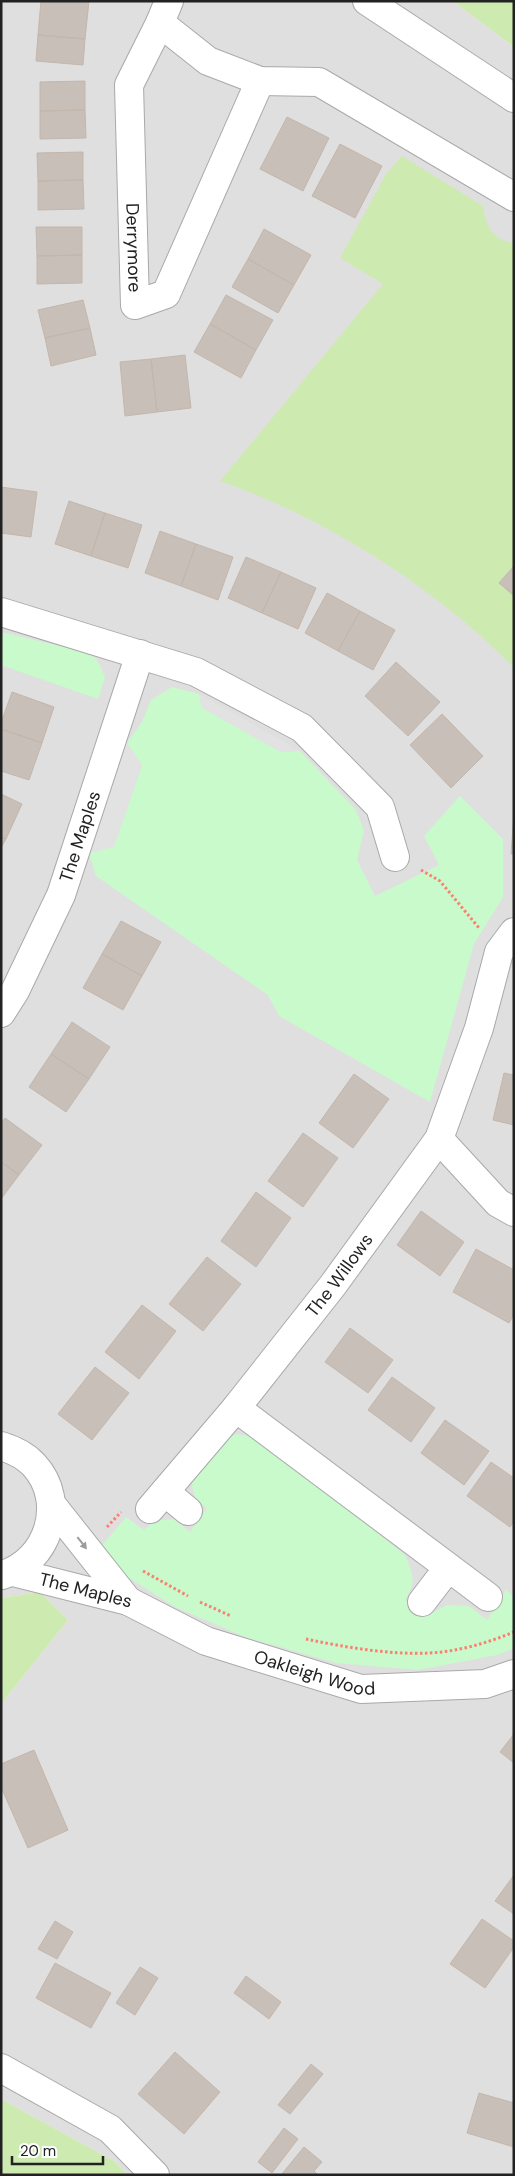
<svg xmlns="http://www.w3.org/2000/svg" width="515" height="2176" font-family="'DM Sans',sans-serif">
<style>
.residential{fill:#e0dfdf}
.grass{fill:#cdebb0}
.park{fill:#c8facc}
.parking{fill:#e2e2e2}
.building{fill:#c7bfb8;stroke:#c4b6ab}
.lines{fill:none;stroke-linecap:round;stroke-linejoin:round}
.minor-casing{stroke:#a9a9a9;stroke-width:30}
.path{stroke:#fa8072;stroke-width:3;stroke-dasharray:2.5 2.5;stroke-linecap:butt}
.minor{stroke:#fff;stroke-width:28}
.oneway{fill:#9c9c9c}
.labels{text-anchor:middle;stroke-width:4;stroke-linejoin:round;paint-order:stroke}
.street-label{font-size:18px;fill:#222;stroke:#fff}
</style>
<rect width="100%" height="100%" fill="#f2efe9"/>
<path class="residential" d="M1,1h452l61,46v2128h-387l-13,-14 -113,-62v-395l67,-84 -28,-28 -39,6z"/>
<path class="grass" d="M453,1h61v46z
M402,156l81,50c3,20 9,34 31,37v425c-76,-79 -190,-151 -294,-187l163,-197 -43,-26 46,-84z
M40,1592l28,28 -67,84v-106z
M1,2099l113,62 13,14h-126z"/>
<path class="park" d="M1,632l76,18 19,8 9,19 -7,22 -97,-34z
M172,687l27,7 3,14 79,44 19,-1 56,59 8,21 -7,29 18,36 64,-31 -15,-29 36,-40 43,43v58l-29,47 -44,158 -151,-86 -11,-21 -172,-119 -7,-23 25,-7 28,-81 -15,-22 15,-21 9,-22z
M237,1434l22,4 146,117c8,19 12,27 0,45l18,17 24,-12 22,1 18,14 19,-30 8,7v51l-17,7 -79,15 -82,-7 -91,-26 -70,-30 -49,-31 -25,-29 25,-30 18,13 11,-9 19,-2 16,13 17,-24 -11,-7 -4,-15 2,-14 24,-31z"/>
<path class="parking" d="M199,694l101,57 -19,1 -79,-44z
M127,743l15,22 -28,82 -25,6z"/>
<path class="building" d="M41,1h48l-4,38 -47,-4z
M38,35l47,4 -2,26 -47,-4z
M85,81v29l-45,1v-29z
M85,110l1,28 -46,1v-28z
M287,117l42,21 -26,53 -43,-22z
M340,144l42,22 -27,52 -43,-22z
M83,152v28l-45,1 -1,-28z
M83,180l1,29 -46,1v-29z
M36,227h46v28l-45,1z
M264,229l47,26 -17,30 -46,-26z
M82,255v28l-45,1v-28z
M248,259l46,26 -16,28 -46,-26z
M226,295l47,25 -17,30 -46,-26z
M83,300l7,28 -45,10 -7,-28z
M210,324l46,26 -15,28 -47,-26z
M90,328l6,27 -45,11 -6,-28z
M185,355l6,53 -34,4 -6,-53z
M151,359l6,53 -32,4 -5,-54z
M1,487l36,5 -6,45 -30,-4z
M69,501l36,12 -14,43 -36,-12z
M105,513l37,12 -14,43 -37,-12z
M160,531l36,13 -15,42 -36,-13z
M196,544l37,13 -15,43 -37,-14z
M246,557l35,15 -19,41 -34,-15z
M514,566v30l-15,-13z
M281,572l35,16 -18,41 -36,-16z
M327,593l33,18 -22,40 -33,-18z
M360,611l35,19 -22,40 -35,-19z
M396,662l44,40 -32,34 -43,-40z
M12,692l42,15 -12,36 -41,-14v-6z
M442,714l41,42 -32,32 -41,-43z
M1,729l41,14 -13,37 -28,-9z
M1,794l21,10 -16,35 -5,-2z
M514,814v40h-3z
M1,837l5,2 -5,9z
M121,921l40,21 -19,34 -40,-22z
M102,954l40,22 -19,34 -40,-22z
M72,1022l38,25 -21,32 -38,-25z
M51,1054l38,25 -23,33 -37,-25z
M504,1073l10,2v50l-21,-5z
M354,1074l35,25 -36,49 -34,-25z
M5,1118l37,27 -23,30 -18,-13v-39z
M303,1133l35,25 -35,49 -35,-26z
M1,1162l18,13 -18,24z
M256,1192l35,26 -35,49 -35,-26z
M421,1211l43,31 -24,34 -43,-31z
M476,1249l38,21v44l-5,9 -56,-31z
M207,1257l34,27 -38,47 -34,-27z
M142,1305l34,26 -37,48 -34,-27z
M350,1328l43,32 -25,33 -43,-31z
M95,1367l34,26 -37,47 -34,-26z
M392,1377l43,31 -24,34 -43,-32z
M445,1420l44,31 -25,34 -43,-32z
M491,1462l23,16v43l-4,6 -43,-31z
M514,1734v29l-14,-11z
M34,1750l34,80 -40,18 -27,-61v-23z
M514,1875v39l-19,-13z
M482,1919l32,22v6l-29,41 -35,-24z
M55,1921l18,11 -16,27 -19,-10z
M55,1963l56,30 -20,35 -55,-30z
M140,1967l18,11 -23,37 -19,-12z
M246,1976l35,26 -12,17 -35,-26z
M175,2052l45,40 -36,42 -46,-40z
M311,2064l12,10 -33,40 -12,-9z
M479,2093l35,10v44l-47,-14z
M284,2128l14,11 -26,34 -14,-11z
M304,2147l18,15 -8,9 4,4h-37z"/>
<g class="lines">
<defs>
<g id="minor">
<path d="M169,1l-9,22 48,38 52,20 59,1 195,115"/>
<path d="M367,1l147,97"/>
<path id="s1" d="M160,23l-31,62 6,220 31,-11 94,-213"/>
<path d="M1,612l195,60 106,56 78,79 15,50"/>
<path id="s2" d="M1,1013l14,-22 46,-96 79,-241"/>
<path d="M439,1139l59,64 16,9"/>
<path d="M236,1408l252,189"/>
<path d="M1,1446c13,4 24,9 33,19 34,37 14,97 -32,110"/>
<path d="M165,1492l23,19"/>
<path d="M52,1505l76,96"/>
<path id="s3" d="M150,1509l86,-101 97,-123 106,-146 40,-111 20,-76 15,-20"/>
<path id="s4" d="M13,1572l115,29 78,40 155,48 124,-5 29,-10"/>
<path d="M422,1602l26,-34"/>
<path d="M1,2068l109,61 45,46"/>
</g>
</defs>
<use href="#minor" class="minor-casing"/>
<path class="path" d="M421,870l19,11 39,47
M107,1527l14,-15
M143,1571l45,25
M200,1602l31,14
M306,1639c38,8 84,16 122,14 29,-1 59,-10 86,-21"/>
<use href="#minor" class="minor"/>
</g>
<defs><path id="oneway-solid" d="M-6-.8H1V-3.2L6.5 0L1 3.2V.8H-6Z" transform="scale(1.25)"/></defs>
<use class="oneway" href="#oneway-solid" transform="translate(82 1543) rotate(52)"/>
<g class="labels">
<g class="street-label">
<text dy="6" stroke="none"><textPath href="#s1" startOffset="232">Derrymore</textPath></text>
<text dy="6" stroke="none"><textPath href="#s2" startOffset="194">The Maples</textPath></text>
<text dy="6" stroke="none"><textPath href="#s3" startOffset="301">The Willows</textPath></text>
<text dy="6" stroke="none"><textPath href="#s4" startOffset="75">The Maples</textPath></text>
<text dy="6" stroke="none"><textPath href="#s4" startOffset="320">Oakleigh Wood</textPath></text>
</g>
</g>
<rect width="515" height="2176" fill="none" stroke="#222222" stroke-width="5"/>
<path d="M12 2156v8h91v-8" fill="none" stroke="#222222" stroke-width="2.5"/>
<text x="20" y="2156" font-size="15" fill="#222222" stroke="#ffffff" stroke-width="4" paint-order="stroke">20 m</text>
</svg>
